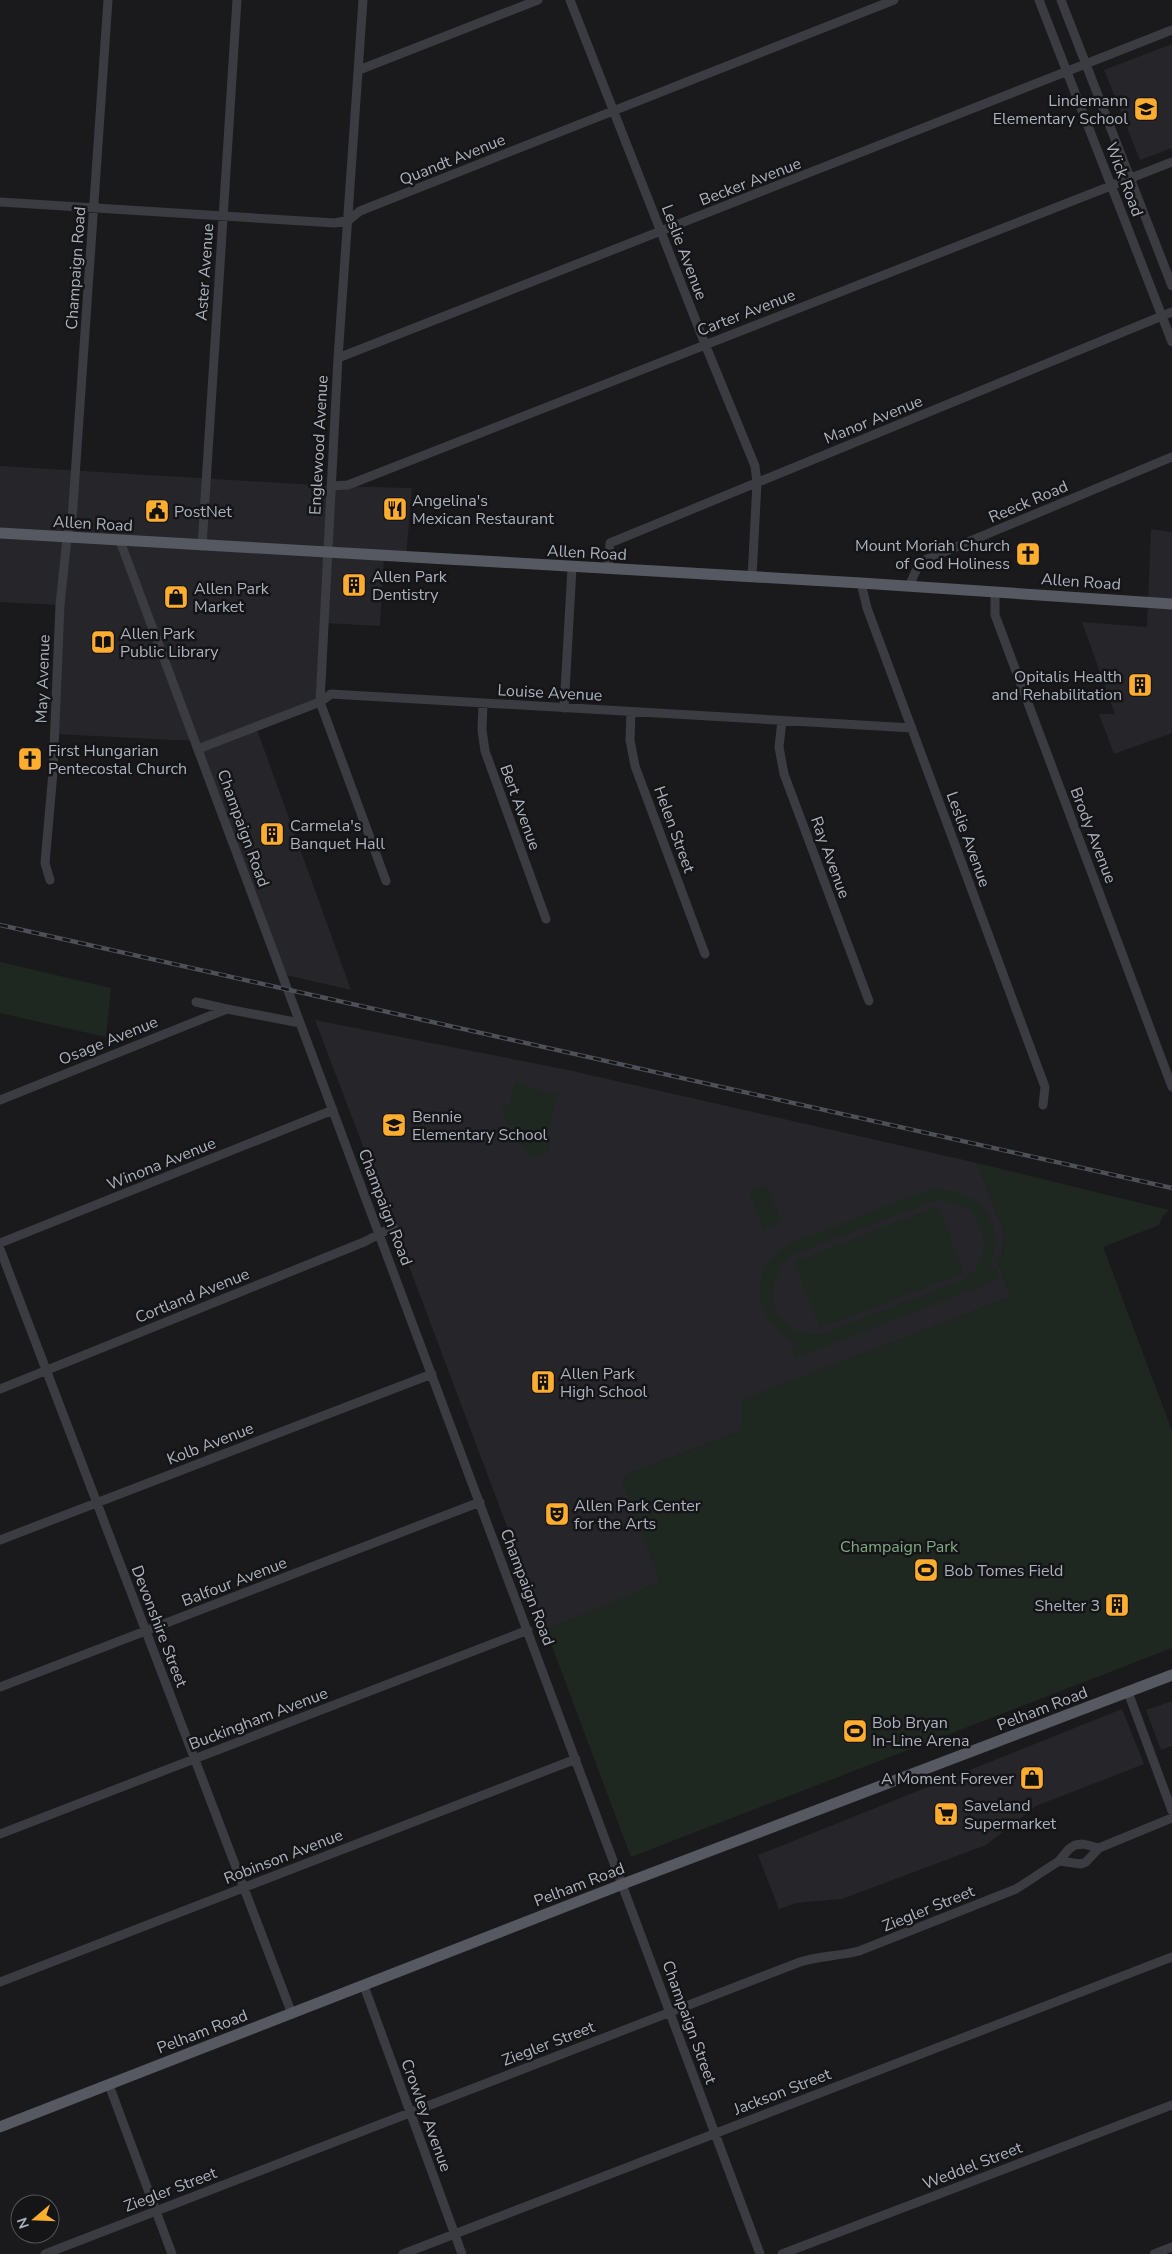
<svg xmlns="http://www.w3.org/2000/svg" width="1172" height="2254" font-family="'Nunito Sans',sans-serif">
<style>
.built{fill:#26262a}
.green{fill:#1f2820;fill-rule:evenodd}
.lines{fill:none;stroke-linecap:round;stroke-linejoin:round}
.minor{stroke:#3a3c42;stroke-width:9}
.major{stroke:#565961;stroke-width:11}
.rail-casing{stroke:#4d5057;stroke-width:4.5}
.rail{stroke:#151518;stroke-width:2.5;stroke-dasharray:8;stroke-linecap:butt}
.labels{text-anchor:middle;stroke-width:5;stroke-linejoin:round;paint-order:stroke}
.poi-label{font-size:16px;fill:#abb2bd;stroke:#151518;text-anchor:start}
.street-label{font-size:16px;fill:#abb2bd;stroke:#151518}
.park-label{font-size:16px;fill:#80aa81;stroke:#151518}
</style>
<rect width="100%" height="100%" fill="#1a1a1c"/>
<path class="built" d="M1172,44v104l-32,12 -36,-90z
M0,466l331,20 81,2 -6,70 -22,-1 -4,69 -55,-3 -5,79 -64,25 95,263 -69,-16 -87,-233 -140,-7 5,-129 -60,-3z
M1151,529l21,3v201l-58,21 -15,-40h16l-33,-92 65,5z
M315,1020l253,50 409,93 27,69 -2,23 -6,3 15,39 -269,103 -1,31 -115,44 -3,7 38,100 -115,48 -148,-393 1,-5 -3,1z
M1172,1701v45l-11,4 -15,-40z
M1122,1709l22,55 -108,42 -50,39 -144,54 -46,4 -17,6 -21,-54z"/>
<path class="green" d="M0,962l111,26 -5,49 -106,-24z
M515,1083l43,11 -12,46 5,2 -3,10 -17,6 -14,-19 -3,-15 -6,2 -7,-18 9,-4z
M977,1163l192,47 -6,6 -4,9 -56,22 69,184v217l-541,209 -85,-227 114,-48 -37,-100 3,-7 115,-44v-31l270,-103 -15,-39 6,-3 2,-23z
M767,1184l15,38 -19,8 -14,-38z
M930,1189c49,-1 79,33 59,80l7,-2 4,12 -205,79 -4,-11 7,-3c-44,-19 -54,-76 -9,-100zM943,1200c6,2 13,3 19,6 19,10 28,38 17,58 -4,7 -10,12 -17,16l-140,54c-50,5 -66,-47 -29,-79l137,-53z
M938,1206l26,67 -144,55 -26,-66z"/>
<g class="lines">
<path class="minor" d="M363,0l-25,358 -18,344 66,179
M570,0l135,344 50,122 2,17 -5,94
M1039,0l133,342
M1061,0l111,286
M359,70l179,-70
M0,202l335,21 14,-3 11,-9 534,-211
M338,358l834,-328
M331,486l17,-1 824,-323
M120,541l640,1713
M202,546l35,-546
M608,569l2,-26 562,-231
M861,583l6,25 178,479 -2,18
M909,586l11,-24 252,-105
M995,592v23l177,472
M483,703l-1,27 3,21 61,168
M564,708l8,-140
M631,712l-1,28 5,26 70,188
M782,721l-3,26 5,27 85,227
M198,749l122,-47 11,-8 581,34
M50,880l-5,-17 8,-91 7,-167 7,-67 5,-18 36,-520
M196,1002l31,7
M0,1100l227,-91 73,14
M0,1243l333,-133
M0,1249l292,765
M0,1389l364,-147 29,-15
M0,1540l432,-166
M0,1687l480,-185
M1128,1692l44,119
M0,1834l528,-204
M1059,1861l22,3 5,-2 13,-14 73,-30
M0,1982l576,-223
M364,1986l98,268
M109,2085l63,169
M45,2254l755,-292c19,-6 40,-6 59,-11l157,-62 43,-28 10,-12 6,-4 8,-1 16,4
M403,2254l769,-297
M782,2254l390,-149
M1154,2254l18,-7"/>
<path class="major" d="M0,533l861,50 311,21
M0,2127l623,-243 549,-209"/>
<defs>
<path id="rail" d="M0,925l1172,263"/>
</defs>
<use href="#rail" class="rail-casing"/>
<use href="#rail" class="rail"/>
</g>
<defs>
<symbol id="school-square" viewBox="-11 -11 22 22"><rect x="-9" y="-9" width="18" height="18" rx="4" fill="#ffad2f" stroke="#151518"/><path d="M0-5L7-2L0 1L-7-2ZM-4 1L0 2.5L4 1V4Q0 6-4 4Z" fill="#111"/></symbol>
<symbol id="restaurant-square" viewBox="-11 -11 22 22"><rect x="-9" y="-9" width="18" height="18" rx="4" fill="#ffad2f" stroke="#151518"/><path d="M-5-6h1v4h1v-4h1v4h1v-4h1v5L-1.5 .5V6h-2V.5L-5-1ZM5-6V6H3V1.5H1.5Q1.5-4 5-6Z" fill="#111"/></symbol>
<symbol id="civic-square" viewBox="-11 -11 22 22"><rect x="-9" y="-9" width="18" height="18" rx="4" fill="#ffad2f" stroke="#151518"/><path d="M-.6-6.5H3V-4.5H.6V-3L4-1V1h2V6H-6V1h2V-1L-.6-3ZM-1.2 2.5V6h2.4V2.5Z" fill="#111"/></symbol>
<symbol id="church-square" viewBox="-11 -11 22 22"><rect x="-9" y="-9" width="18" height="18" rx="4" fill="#ffad2f" stroke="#151518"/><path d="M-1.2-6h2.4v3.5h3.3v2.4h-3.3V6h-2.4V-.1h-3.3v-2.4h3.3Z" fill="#111"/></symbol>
<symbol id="building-square" viewBox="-11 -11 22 22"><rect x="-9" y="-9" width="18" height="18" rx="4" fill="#ffad2f" stroke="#151518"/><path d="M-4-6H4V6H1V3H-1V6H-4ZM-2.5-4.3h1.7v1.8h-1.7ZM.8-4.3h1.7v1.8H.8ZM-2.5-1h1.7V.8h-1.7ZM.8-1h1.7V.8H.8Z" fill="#111"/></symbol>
<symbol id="shop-square" viewBox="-11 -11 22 22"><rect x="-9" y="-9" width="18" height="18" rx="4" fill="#ffad2f" stroke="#151518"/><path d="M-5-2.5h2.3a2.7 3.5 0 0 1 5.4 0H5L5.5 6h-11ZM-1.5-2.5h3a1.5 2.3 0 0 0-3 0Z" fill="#111"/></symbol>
<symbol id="library-square" viewBox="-11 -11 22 22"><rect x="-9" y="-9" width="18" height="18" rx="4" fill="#ffad2f" stroke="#151518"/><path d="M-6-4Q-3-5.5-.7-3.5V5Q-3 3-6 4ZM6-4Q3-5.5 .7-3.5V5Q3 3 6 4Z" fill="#111"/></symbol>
<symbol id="theatre-square" viewBox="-11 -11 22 22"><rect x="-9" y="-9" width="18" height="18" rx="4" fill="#ffad2f" stroke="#151518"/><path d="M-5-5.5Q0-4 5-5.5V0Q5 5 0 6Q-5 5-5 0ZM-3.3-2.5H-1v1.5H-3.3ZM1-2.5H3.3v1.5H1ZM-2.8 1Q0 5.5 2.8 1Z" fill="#111"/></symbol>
<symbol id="stadium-square" viewBox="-11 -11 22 22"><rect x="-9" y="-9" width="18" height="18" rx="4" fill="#ffad2f" stroke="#151518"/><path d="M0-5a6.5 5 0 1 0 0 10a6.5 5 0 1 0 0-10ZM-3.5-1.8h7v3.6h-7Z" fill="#111"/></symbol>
<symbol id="supermarket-square" viewBox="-11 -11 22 22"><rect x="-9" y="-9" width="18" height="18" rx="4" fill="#ffad2f" stroke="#151518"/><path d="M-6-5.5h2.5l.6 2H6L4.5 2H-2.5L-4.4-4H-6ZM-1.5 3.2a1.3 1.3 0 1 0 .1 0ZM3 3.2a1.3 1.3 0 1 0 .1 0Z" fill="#111"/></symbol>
</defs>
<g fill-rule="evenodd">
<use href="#school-square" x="1132" y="95" width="28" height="28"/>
<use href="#restaurant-square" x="381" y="495" width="28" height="28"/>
<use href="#civic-square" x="143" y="497" width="28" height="28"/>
<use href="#church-square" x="1014" y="540" width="28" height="28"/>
<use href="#building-square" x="340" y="571" width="28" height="28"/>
<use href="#shop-square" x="162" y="583" width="28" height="28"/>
<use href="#library-square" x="89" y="628" width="28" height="28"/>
<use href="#building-square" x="1126" y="671" width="28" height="28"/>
<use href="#church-square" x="16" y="745" width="28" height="28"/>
<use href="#building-square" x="258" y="820" width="28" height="28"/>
<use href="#school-square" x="380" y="1111" width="28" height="28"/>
<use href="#building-square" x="529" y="1368" width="28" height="28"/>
<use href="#theatre-square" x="543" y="1500" width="28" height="28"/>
<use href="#stadium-square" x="912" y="1556" width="28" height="28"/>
<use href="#building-square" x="1103" y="1591" width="28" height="28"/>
<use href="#stadium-square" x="841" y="1717" width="28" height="28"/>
<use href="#shop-square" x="1018" y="1764" width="28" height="28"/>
<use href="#supermarket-square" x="932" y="1800" width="28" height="28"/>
</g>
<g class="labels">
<g class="poi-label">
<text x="1128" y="106" text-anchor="end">Lindemann<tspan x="1128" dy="18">Elementary School</tspan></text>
<text x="412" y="506">Angelina's<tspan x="412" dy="18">Mexican Restaurant</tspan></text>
<text x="174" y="517">PostNet</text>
<text x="1010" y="551" text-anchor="end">Mount Moriah Church<tspan x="1010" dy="18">of God Holiness</tspan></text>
<text x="372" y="582">Allen Park<tspan x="372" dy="18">Dentistry</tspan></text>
<text x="194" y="594">Allen Park<tspan x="194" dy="18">Market</tspan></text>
<text x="120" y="639">Allen Park<tspan x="120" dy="18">Public Library</tspan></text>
<text x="1122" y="682" text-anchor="end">Opitalis Health<tspan x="1122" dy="18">and Rehabilitation</tspan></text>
<text x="48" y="756">First Hungarian<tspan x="48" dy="18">Pentecostal Church</tspan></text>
<text x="290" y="831">Carmela's<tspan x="290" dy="18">Banquet Hall</tspan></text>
<text x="412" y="1122">Bennie<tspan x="412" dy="18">Elementary School</tspan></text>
<text x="560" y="1379">Allen Park<tspan x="560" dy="18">High School</tspan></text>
<text x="574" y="1511">Allen Park Center<tspan x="574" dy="18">for the Arts</tspan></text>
<text x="944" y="1576">Bob Tomes Field</text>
<text x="1100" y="1611" text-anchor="end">Shelter 3</text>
<text x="872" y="1728">Bob Bryan<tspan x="872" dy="18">In-Line Arena</tspan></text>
<text x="1014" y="1784" text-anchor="end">A Moment Forever</text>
<text x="964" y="1811">Saveland<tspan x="964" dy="18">Supermarket</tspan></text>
</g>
<g class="street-label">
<text transform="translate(452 159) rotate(-22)" y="6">Quandt Avenue</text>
<text transform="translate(1125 179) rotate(69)" y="6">Wick Road</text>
<text transform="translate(750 181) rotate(-21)" y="6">Becker Avenue</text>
<text transform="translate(685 252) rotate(69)" y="6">Leslie Avenue</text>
<text transform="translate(75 268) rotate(-86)" y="6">Champaign Road</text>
<text transform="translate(204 272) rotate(-86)" y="6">Aster Avenue</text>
<text transform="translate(746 312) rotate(-21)" y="6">Carter Avenue</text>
<text transform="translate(873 419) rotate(-22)" y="6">Manor Avenue</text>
<text transform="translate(318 445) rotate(-87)" y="6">Englewood Avenue</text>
<text transform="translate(1028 501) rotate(-23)" y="6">Reeck Road</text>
<text transform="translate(93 523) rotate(3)" y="6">Allen Road</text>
<text transform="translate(587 552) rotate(3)" y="6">Allen Road</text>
<text transform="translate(1081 581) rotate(4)" y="6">Allen Road</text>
<text transform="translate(42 679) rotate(-88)" y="6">May Avenue</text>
<text transform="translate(550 692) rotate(3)" y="6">Louise Avenue</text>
<text transform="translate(521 807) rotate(70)" y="6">Bert Avenue</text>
<text transform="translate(244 828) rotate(70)" y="6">Champaign Road</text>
<text transform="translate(675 829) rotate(70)" y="6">Helen Street</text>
<text transform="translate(1094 835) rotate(69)" y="6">Brody Avenue</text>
<text transform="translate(969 839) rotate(70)" y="6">Leslie Avenue</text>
<text transform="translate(831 857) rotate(70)" y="6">Ray Avenue</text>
<text transform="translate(108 1040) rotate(-22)" y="6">Osage Avenue</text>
<text transform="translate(161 1163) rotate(-22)" y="6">Winona Avenue</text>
<text transform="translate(386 1207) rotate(69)" y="6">Champaign Road</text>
<text transform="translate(192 1295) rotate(-22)" y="6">Cortland Avenue</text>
<text transform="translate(210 1443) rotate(-21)" y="6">Kolb Avenue</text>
<text transform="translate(234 1581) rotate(-21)" y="6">Balfour Avenue</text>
<text transform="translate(528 1587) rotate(69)" y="6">Champaign Road</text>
<text transform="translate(160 1626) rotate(69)" y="6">Devonshire Street</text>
<text transform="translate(1042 1708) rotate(-21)" y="6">Pelham Road</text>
<text transform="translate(258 1718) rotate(-21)" y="6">Buckingham Avenue</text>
<text transform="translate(283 1856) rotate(-21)" y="6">Robinson Avenue</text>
<text transform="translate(579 1884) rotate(-21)" y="6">Pelham Road</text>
<text transform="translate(928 1908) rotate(-22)" y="6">Ziegler Street</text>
<text transform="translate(690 2022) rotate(70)" y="6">Champaign Street</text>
<text transform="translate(202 2031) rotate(-21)" y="6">Pelham Road</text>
<text transform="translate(548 2043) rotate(-21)" y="6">Ziegler Street</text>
<text transform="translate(782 2091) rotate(-21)" y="6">Jackson Street</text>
<text transform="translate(427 2115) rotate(70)" y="6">Crowley Avenue</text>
<text transform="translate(972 2165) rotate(-21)" y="6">Weddel Street</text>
<text transform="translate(170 2189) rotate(-21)" y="6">Ziegler Street</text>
</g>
<g class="park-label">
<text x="899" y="1552">Champaign Park</text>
</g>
</g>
<g transform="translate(35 2219) rotate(251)"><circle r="24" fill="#151518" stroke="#51545a"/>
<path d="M0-4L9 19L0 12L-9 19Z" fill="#ffad2f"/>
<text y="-8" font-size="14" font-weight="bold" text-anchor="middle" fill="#abb2bd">N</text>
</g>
</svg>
